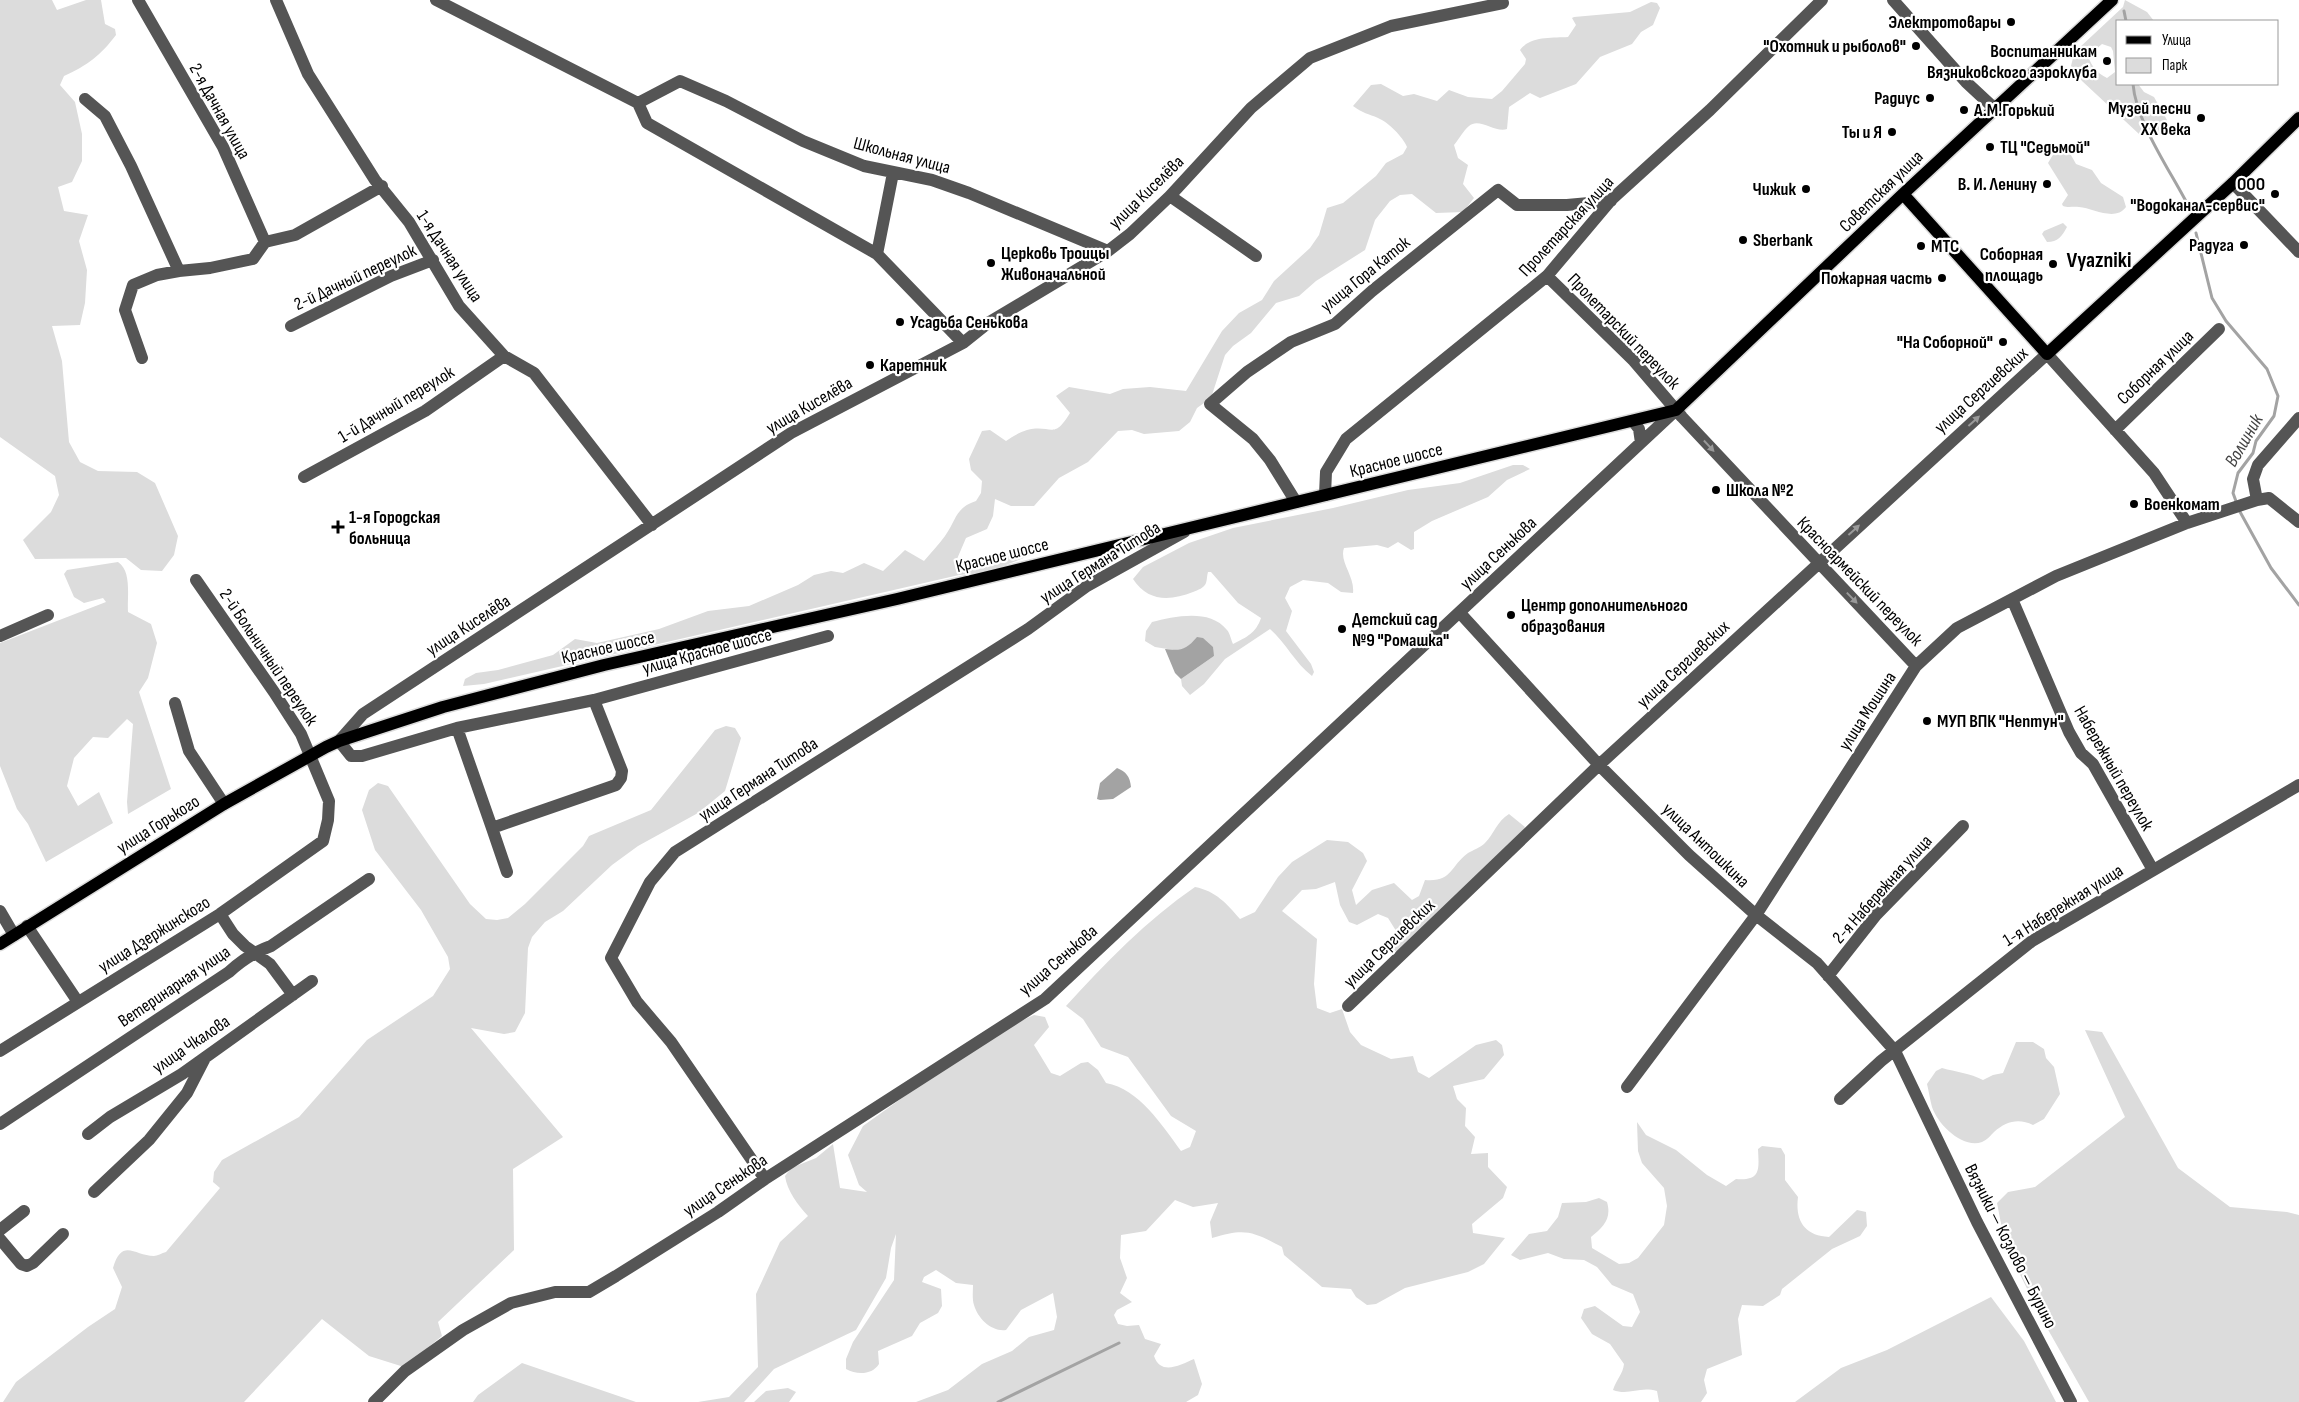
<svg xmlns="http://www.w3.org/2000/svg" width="2299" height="1402" font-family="'Sofia Sans Condensed',sans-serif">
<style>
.green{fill:#dcdcdc;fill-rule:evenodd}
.water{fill:#a3a3a3}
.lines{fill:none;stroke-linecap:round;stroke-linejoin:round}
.stream{stroke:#a3a3a3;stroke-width:3}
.major-casing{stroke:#dbdbdb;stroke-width:15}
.minor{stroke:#555;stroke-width:12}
.major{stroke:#000;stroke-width:12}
.oneway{fill:#999}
.poi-dot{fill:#000;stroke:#fff;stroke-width:2}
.labels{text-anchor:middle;stroke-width:4.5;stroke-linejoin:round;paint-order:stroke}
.poi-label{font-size:18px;font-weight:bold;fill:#000;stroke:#fff;text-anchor:end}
.street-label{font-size:18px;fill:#000;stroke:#fff}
.water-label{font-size:19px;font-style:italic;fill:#444;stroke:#fff}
.district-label{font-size:22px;font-weight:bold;fill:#000;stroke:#fff}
</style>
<rect width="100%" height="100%" fill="#fff"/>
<path class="green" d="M0,0h52l5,10 29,-10h15l4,24 10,5 1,6c-16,21 -28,30 -52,41l-4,9 15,17 7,32v27l-10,21 -14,5 6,24 24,4 -9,26 8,29 -2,33 -5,22 -28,1 10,35 7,81 11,20 18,9 39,1 18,11 23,53 -4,19 -12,16 -21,-1 -15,-12 -91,1 -12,-19 28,-28 8,-17 -4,-19 -55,-39z
M2125,0l22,12 7,9h-36v63h20l6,8 10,5 13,23c-3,15 -15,20 -28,14l-57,-53 -11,-15 2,-8 6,-10 44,-41zM2102,44l9,3 2,4 2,21 -8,6c-10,-5 -15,-11 -19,-22z
M1651,2l6,1 3,5 -7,17 -12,7 -9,12 -32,13 -24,27 -36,14 -10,-5 -21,14 -2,22c-12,4 -28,-12 -38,-3 -6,5 -10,13 -15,19l4,13 10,7 -5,19 11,14 -11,14 -27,1 -24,-19 -12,1 -10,6 -15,19 -10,30 -49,31 -17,15 -23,7 -25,30 -18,13 -8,9 -14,43 -14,10 -7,14 -11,9 -35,3 -12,-4 -14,1 -30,31 -29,16 -25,28h-23l-16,-7 -2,17 -6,13 -21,9 -9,21c18,10 52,-12 72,-8l2,4 -43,17 -29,3 -475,109 -21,2 2,-7 11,-6 22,-3 55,-15 22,-16 22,4 62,-14 49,-18 41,-5 49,-21 16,-10 17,-4 12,2 21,-10 19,8 22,-21 19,11c7,-8 15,-17 21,-25 12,-17 10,-28 31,-35l5,-8 1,-12 -11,-11 -2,-11 13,-28 8,-1 16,11c6,-4 14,-9 21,-11 25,-6 26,11 43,-17l-14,-17 13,-9 41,7 13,-5 27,-2 36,4 36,-60 17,-18 23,-13 12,-19 36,-33 9,-13 8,-27 16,-5 33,-27 10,-13 17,-9 4,-7c-4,-10 -19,-25 -29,-29 -9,-4 -16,-5 -25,-12l18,-21 10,-1 22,12 11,-2 23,7 12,-11 19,7 24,2 10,-8 23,-27 1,-5 -6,-9c10,-14 32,-12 48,-13l8,-12 -4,-7 2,-1 56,-5z
M2064,146l3,2 9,16 16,6 9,13 22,14 3,10c-11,15 -33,1 -47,0 -6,-1 -10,1 -16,-1l-1,-2 6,-9 -20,-32 9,-15z
M2063,223l4,4c-5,9 -9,15 -20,15l-5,-8 2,-3z
M1513,465h10l7,4 -23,11 -19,17 -56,24 -18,11v17l-3,1 -13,-8 -10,6 -11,-3 -33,3c-5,14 11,28 9,45l-12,-1 -13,-9 -25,-3 -13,7 -5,11 7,13 -6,20 25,33 3,8 -2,4c-17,-13 -26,-33 -42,-47l-45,30 -21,25 -14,11 -8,-9 -1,-7 33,-23 -27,-7 -7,2 -25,-4 -10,-6 1,-10 6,-9c22,-5 57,-14 75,8 3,3 4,10 6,14 14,-7 23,-11 28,-26l-23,-15 -27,-31h-3c-1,3 -1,8 -2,11 -2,5 -8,7 -13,9 -23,9 -45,10 -60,-13l10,-12 46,-24 44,-15 100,-20 75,-18 52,-7z
M118,562c14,9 9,35 10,50l23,12 6,19 -9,35 -9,14 32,97 -43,25 -1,-12 6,-78 -6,-5 -19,19 -15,-1 -19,21 -7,28 11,20 21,-14 14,31 -67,39 -18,-38 -11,-15 -17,-43v-123l106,-41 -3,-4 -19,5 -10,-6 -10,-23 3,-4z
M726,726l9,2 6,10 -16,53 -27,22 -60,33 -26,19 -49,46 -18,11 -13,15 -4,11 -3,65 -10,19 -11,2 -33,-6 92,109 -50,32 1,81 -76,72 4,14 -38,31 -35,-11 -47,-37 -78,83h-241l13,-20 72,-55 27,-18 7,-22 -9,-19c9,-31 22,-12 41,-12 3,0 8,-3 12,-4l54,-64 -7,-6 1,-10 8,-12 77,-43 68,-77 66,-44 17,-27 -2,-12 -27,-47 -46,-60 -13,-40 7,-20 9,-7 10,3 82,118 16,15 11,1 11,-2 17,-14 58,-58 6,-10 62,-26 64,-80z
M1509,814l16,13 -2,3 -125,121 -8,1 8,-18 -10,-16 -10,-4 -21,11 -8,-3 -9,-17 -5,-23 -19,7 -14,1 -20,21 35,28 -3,45 3,24 13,5 12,-4 8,23 11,13 30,14 22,-3 5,16 11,6 47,-33 20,-5 6,5 2,10 -20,24 -31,7 4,13 9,9 -1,18 10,11 -4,17 17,-1v14l19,20 -4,11 -31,26 1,9 32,5 -21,26 -16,8 -63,16 -29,16 -9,1 -11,-8 -5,-8 -29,-2 -38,-32 -2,-8c-30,-16 -37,-19 -70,-9l-2,-16 8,-19 -25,4 -18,-7 -29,31 -25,4 -1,23 7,20 -7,15 12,9 -15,8 -3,5 4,9 9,2 12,-1 6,14 16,5 -7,12c7,20 26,9 40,3l8,25 -4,11 -12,7h-270l32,-12 34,-26 30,-13 17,-14 25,-7 3,-13 -4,-24 -32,17 -15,20c-14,2 -28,-11 -32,-25 -2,-6 -1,-14 -1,-20l-17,-2 -20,-13 -12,7 -2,5 19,7 1,17 -4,7 -18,10 -8,13 -34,15 1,13c-7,11 -22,11 -33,5v-10l7,-17 41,-62 2,-46 -5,14 -5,30 -30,52 -82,39 -30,33h-46l31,-5 29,-30 -2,-73 24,-52 28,-26c-10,-11 -21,-25 -23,-40l6,-8 25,-10 17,-14 7,44 27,4 -8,-7 -11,-30 15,-29 81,-58 68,-43 22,-10 11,2 4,10 -15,18 17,28 9,3 21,-13 7,-1 10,8 8,13c33,6 56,42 75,68l9,-4 6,-16 -25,-15 -43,-59 -27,-10 -18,-28 -17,-13c39,-43 81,-86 129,-119 21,4 32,17 45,32l15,-7 23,-35 14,-15 35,-22 21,2 15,11 4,8 -15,29 4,15 16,-15 22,-7 18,17 7,-4 6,-16c28,2 24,-13 43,-27 5,-3 12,-5 17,-10 9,-9 12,-22 24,-29z
M2085,1030l17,2 76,136 52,39 57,5 12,3v187h-210l-47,-83 -37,-75 -8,-41 11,-11 27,-5 90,-70z
M2016,1042h17l11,7 2,9 8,9 6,27 -16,25 -11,6c-14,-7 -27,-4 -39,7 -3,3 -7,8 -12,10 -19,7 -44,-17 -50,-35 -2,-7 -3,-15 -5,-23l9,-13 6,-3c14,4 28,5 41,12l10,-5 10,-2z
M1637,1122l9,13 30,15 31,25 19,11 10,-7c25,2 23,-9 22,-30l4,-3 19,2 4,7v25l13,17c-3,23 6,39 31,40l28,-27 9,2 1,14 -7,10 -28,13 -50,40 -2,6 -17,11 -21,-1 -4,14 4,36 -35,14 -3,11 3,13 -6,9h-42l-2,-11c-18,-5 -28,5 -44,-1 3,-10 10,-16 11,-26l-14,-20 -18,-10 -11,-16 3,-9 11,-3 28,20 9,1 8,-15 -7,-18 -21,-9 -15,-18 -13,-7 -20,-1 -16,-6 -28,7 -9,-5 18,-21 18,-3 11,-14 4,-14 24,-1 13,-4 8,4c5,17 -4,25 -16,35l1,11 27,16 10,-1 9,-5 26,-33 3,-19 -3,-18 -22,-25 -4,-12z
M1991,1297l33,44 32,61h-261l46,-34 46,-18z
M522,1363l114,39h-163l5,-7z
M788,1388l8,4 -7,10h-35l12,-11z"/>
<path class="water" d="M1197,637l6,1 10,9 1,9 -33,23 -6,-6 -10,-24c16,2 21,1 32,-12z
M1117,768c9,4 13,8 14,19l-18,12 -13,1 -3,-1 3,-16z"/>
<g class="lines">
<path class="stream" d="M2124,11l2,10
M2133,84c3,39 39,89 57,125
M2196,233l16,65 14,23 41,48 11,27 -4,20 -18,25 -3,12 -15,20 -5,20 4,11
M2239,510l32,58 28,37
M998,1402l121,-59"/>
<defs>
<path id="major" d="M1903,194l144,160 186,-171 66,-65
M0,944l224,-140 102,-57 13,-6 104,-34 161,-42 293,-66 779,-189 227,-216 209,-194"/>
</defs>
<use href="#major" class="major-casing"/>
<path class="minor" d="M138,0l85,147 42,95
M276,0l32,74 67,106 34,42 50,84 45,50 30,17 118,152
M436,0l202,103 9,20 230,131 86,89
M1893,0l73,82 29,27
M85,99l20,17 26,50 48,105 -22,4 -24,10 -8,25 17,48
M638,103l42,-22 46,20 77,40 61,25 68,14 37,13 139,58
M2233,183l66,69
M1170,196l86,60
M877,254l16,-81
M179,271l31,-3 43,-9 12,-17 30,-7 87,-49
M1547,276l87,85 48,56 234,249
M291,326l100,-50 42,-16
M1633,421l6,8 2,14
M2115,430l104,-101
M304,477l121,-66 79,-55
M1325,495l1,-23 20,-33 201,-163 65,-77 98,-89 112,-110
M2257,500l-4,-21 5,-14 41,-47
M1296,502l-26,-42 -17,-21 -43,-35 37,-32 44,-30 44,-18 37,-33 126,-101 19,15h50l44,-4
M2012,599l57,133 12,21 12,11 60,106
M1460,613l139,152 90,90 67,60 61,48 78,88 82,171 94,180
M0,636l48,-21
M828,636l-234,64 -137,28 -95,28h-11l-12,-15 24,-27 428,-281 172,-90 25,-20 120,-72 22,-17 40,-38 81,-88 59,-50 81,-32 112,-23
M175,703l14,48 35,53
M457,728l35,100 124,-43 5,-7 1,-7 -28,-71
M492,828l15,44
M0,911l14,24
M220,914l13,20 12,12 25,18 23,31
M27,926l51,76
M1828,976l48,-61 87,-89
M1348,1006l251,-241 448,-411 107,119 33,50
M0,1051l220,-137 103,-73 5,-21 1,-19 -28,-67 -27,-42 -78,-112
M1627,1087l129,-172 160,-249 41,-38 99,-52 131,-53 70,-23 12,-2 30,24
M1840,1099l41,-38 151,-120 267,-156
M0,1124l229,-152c13,-12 25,-20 42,-26l98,-67
M88,1134l22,-17 72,-43 130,-93
M765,1179l-94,-137 -34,-40 -26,-44 39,-76 25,-30 353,-223 59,-43 97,-54
M94,1192l55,-52 38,-47 18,-35
M0,1230l24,-19
M0,1239l21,25 6,2 6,-3 30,-29
M374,1402l31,-31 58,-41 48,-27 44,-11h34l27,-16 102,-64 47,-33 280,-180 631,-589"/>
<use href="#major" class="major"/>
</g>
<defs><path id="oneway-solid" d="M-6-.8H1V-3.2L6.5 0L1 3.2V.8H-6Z" transform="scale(1.25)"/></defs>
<g class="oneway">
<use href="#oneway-solid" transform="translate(1974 421) rotate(-42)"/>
<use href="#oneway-solid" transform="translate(1709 446) rotate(47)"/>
<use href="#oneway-solid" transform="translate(1854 530) rotate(-42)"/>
<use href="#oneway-solid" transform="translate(1852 598) rotate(46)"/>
</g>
<g class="poi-dot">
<circle cx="2011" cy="22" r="5"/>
<circle cx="1916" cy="46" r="5"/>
<circle cx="2107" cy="61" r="5"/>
<circle cx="1930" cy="98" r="5"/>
<circle cx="1964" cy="110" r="5"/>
<circle cx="2201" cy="118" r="5"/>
<circle cx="1892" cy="132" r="5"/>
<circle cx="1990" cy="147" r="5"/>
<circle cx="2047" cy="184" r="5"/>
<circle cx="1806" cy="189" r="5"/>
<circle cx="2275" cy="194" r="5"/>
<circle cx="1743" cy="240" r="5"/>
<circle cx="2244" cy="245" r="5"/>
<circle cx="1921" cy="246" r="5"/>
<circle cx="991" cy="263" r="5"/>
<circle cx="2053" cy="264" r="5"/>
<circle cx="1942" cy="278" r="5"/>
<circle cx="900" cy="322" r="5"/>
<circle cx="2003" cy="342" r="5"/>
<circle cx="870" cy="365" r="5"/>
<circle cx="1716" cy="490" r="5"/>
<circle cx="2134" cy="504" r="5"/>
<path d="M335.5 519.5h5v5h5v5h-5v5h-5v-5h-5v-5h5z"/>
<circle cx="1511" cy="615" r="5"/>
<circle cx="1342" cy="629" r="5"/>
<circle cx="1927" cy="721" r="5"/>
</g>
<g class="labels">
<g class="poi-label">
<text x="2001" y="28">Электротовары</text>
<text x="1906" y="52">"Охотник и рыболов"</text>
<text x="2097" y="57">Воспитанникам<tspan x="2097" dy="21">Вязниковского аэроклуба</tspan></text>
<text x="1920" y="104">Радиус</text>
<text x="2191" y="114">Музей песни<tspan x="2191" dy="21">XX века</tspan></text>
<text x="1974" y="116" text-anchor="start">А.М.Горький</text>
<text x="1882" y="138">Ты и Я</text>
<text x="2000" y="153" text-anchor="start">ТЦ "Седьмой"</text>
<text x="2037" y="190">В. И. Ленину</text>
<text x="2265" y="190">ООО<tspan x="2265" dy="21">"Водоканал-сервис"</tspan></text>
<text x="1796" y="195">Чижик</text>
<text x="1753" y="246" text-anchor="start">Sberbank</text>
<text x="2234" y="251">Радуга</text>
<text x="1931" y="252" text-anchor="start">МТС</text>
<text x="1001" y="259" text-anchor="start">Церковь Троицы<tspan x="1001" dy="21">Живоначальной</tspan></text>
<text x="2043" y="260">Соборная<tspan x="2043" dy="21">площадь</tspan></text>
<text x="1932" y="284">Пожарная часть</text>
<text x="910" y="328" text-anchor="start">Усадьба Сенькова</text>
<text x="1993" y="348">"На Соборной"</text>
<text x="880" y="371" text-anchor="start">Каретник</text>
<text x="1726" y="496" text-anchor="start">Школа №2</text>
<text x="2144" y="510" text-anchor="start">Военкомат</text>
<text x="349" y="523" text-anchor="start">1-я Городская<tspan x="349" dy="21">больница</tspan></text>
<text x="1521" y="611" text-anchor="start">Центр дополнительного<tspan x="1521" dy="21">образования</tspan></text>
<text x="1352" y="625" text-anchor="start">Детский сад<tspan x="1352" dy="21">№9 "Ромашка"</tspan></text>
<text x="1937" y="727" text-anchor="start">МУП ВПК "Нептун"</text>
</g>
<g class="street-label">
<text transform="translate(220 111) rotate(61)" y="6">2-я Дачная улица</text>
<text transform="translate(902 155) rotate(15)" y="6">Школьная улица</text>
<text transform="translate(1881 191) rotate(-44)" y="6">Советская улица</text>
<text transform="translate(1146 192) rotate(-44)" y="6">улица Киселёва</text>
<text transform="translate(1566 226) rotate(-47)" y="6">Пролетарская улица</text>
<text transform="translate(450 256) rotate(57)" y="6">1-я Дачная улица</text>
<text transform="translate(1365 274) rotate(-39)" y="6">улица Гора Каток</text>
<text transform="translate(355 277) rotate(-25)" y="6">2-й Дачный переулок</text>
<text transform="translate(1624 331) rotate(46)" y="6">Пролетарский переулок</text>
<text transform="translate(2155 367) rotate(-44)" y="6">Соборная улица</text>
<text transform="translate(1981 390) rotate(-42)" y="6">улица Сергиевских</text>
<text transform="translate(396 404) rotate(-31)" y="6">1-й Дачный переулок</text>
<text transform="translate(809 405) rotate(-30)" y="6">улица Киселёва</text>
<text transform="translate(1396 460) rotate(-14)" y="6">Красное шоссе</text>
<text transform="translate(1498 553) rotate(-43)" y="6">улица Сенькова</text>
<text transform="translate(1002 555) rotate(-14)" y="6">Красное шоссе</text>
<text transform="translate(1100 562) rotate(-32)" y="6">улица Германа Титова</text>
<text transform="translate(1860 581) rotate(46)" y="6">Красноармейский переулок</text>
<text transform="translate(468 625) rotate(-33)" y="6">улица Киселёва</text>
<text transform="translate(608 647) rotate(-13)" y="6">Красное шоссе</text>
<text transform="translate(707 651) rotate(-15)" y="6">улица Красное шоссе</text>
<text transform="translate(269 657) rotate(56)" y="6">2-й Больничный переулок</text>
<text transform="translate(1683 664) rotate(-43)" y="6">улица Сергиевских</text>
<text transform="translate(1867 711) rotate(-57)" y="6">улица Мошина</text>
<text transform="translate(2114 768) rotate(60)" y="6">Набережный переулок</text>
<text transform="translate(758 779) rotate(-33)" y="6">улица Германа Титова</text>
<text transform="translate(158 824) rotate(-32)" y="6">улица Горького</text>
<text transform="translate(1706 845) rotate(44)" y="6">улица Антошкина</text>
<text transform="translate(1882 889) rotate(-48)" y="6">2-я Набережная улица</text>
<text transform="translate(2063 905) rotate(-32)" y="6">1-я Набережная улица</text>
<text transform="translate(154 934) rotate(-32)" y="6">улица Дзержинского</text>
<text transform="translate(1389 943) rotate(-44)" y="6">улица Сергиевских</text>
<text transform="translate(1058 960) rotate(-41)" y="6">улица Сенькова</text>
<text transform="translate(174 986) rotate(-34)" y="6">Ветеринарная улица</text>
<text transform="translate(191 1044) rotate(-34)" y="6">улица Чкалова</text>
<text transform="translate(725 1185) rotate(-34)" y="6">улица Сенькова</text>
<text transform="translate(2011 1246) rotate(63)" y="6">Вязники — Козлово — Бурино</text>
</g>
<g class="water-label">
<text transform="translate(2243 440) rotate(-60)" y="7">Волшник</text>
</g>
<g class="district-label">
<text x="2099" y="267">Vyazniki</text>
</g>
</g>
<rect x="2116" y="20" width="162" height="65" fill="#ffffff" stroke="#999999"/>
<rect x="2126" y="36" width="25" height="8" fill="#000000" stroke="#999999"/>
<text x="2162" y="45" font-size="15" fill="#000000">Улица</text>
<rect x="2126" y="58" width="25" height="15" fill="#dcdcdc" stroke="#999999"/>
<text x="2162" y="70" font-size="15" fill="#000000">Парк</text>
</svg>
